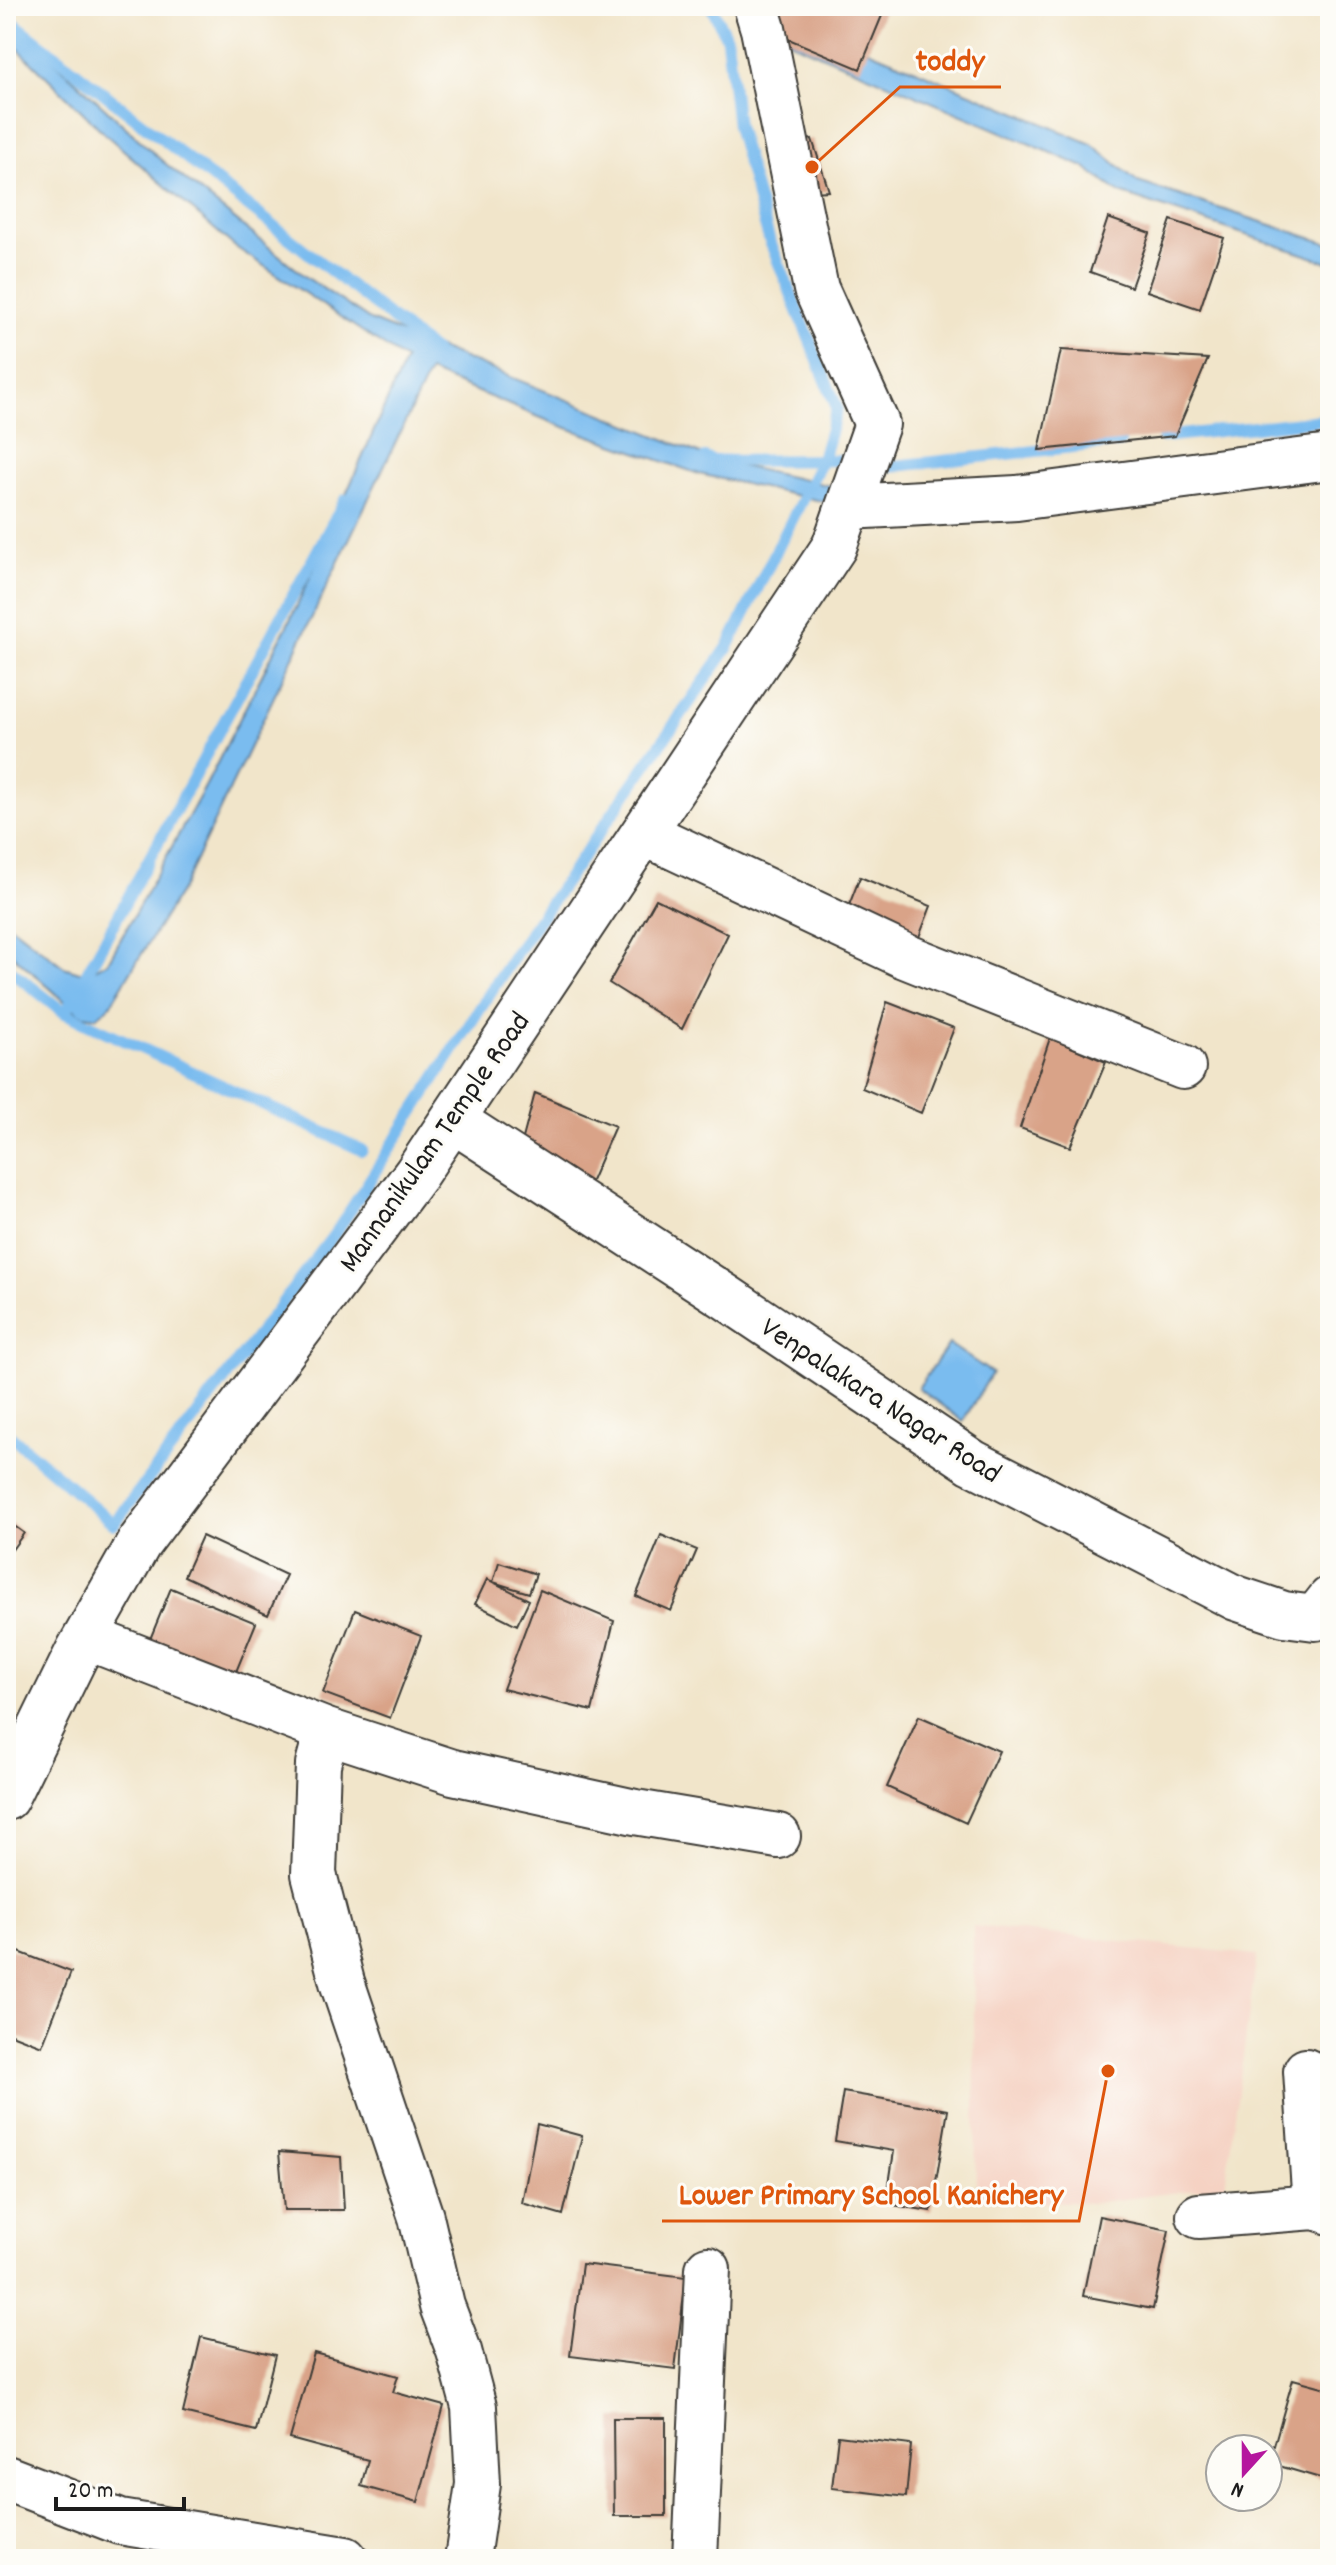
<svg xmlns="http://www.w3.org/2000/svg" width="1336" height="2565" font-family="Dekko,sans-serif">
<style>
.built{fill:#f5d2c3}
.water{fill:#7abcef;stroke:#4b6c86;stroke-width:2}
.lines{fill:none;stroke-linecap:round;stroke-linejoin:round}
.stream{stroke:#7abcef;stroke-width:12}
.building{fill:#d9a388}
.minor-casing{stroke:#3c3a36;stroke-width:48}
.minor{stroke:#fff;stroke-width:44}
.labels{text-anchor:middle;stroke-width:6;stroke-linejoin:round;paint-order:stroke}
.street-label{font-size:30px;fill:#1c1c1c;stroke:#fdfcf7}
.leader{fill:none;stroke:#de560d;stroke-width:3}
.callout-dot{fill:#de560d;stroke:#fdfcf7;stroke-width:3}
.callout-label{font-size:32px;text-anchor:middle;font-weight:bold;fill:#de560d;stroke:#fdfcf7;stroke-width:6;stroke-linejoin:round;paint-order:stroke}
</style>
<rect width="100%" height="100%" fill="#fdfcf7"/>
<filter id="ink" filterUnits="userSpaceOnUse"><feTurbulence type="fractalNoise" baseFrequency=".0125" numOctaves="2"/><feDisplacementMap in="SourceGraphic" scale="16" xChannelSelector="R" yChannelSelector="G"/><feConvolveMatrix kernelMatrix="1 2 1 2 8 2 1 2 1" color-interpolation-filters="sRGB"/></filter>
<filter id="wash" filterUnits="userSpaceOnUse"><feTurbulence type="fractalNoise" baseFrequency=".006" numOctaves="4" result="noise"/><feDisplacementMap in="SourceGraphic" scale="32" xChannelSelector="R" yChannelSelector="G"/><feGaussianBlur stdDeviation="1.8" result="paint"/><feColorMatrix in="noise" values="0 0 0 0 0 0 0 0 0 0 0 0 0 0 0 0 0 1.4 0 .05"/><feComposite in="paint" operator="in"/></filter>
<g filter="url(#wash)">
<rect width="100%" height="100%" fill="#f1e5ca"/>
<path class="built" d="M973,1926l284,29 -32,231 -132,17 -117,-4z"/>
<path class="water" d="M763,6l329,138 46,38 192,62v19l-210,-70 -36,-26 -338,-144z
M6,16l155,144 145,117 64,43 348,141 127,28 3,18 -149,-33 -143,-50 -127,-52 -245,513 -75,122 -13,10 -17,-3 -73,-65v-27l58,45 22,7 22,-12 98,-177 91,-179 108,-246 -171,-114 -129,-112 -99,-97z
M949,1344l43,29 -29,48 -45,-33z"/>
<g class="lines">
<path class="stream" d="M6,17l429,335
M1162,437l168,-18
M705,458l7,3 142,-1 41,6 225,-24
M6,967l59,46 297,137
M65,1013l280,-513
M6,1432l108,92 223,-293 176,-274 215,-310 94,-187 15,-52 -68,-169 -32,-113 -10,-87 -16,-33"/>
</g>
<g id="blocks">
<path class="building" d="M777,6h109l-26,63 -93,-39z
M812,139l17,52 -17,1 -17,-49z
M1108,218l42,15 -19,54 -41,-15z
M1171,220l53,18 -24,71 -53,-18z
M1061,350l147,9 -33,77 -136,14z
M860,877l71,29 -14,36 -71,-29z
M656,899l72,35 -46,95 -73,-46z
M887,1002l67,26 -33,85 -59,-25z
M1050,1038l56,24 -36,85 -50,-19z
M535,1093l80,33 -27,62 -67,-42z
M6,1520l18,13 -18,25z
M661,1535l36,15 -26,61 -35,-15z
M202,1536l84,39 -18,40 -84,-39z
M499,1562l37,12 -7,19 -36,-11z
M487,1579l42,21 -12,25 -42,-21z
M171,1588l85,35 -25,61 -85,-35z
M540,1590l74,31 -22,90 -89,-22z
M355,1610l66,26 -31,82 -67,-25z
M919,1716l80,35 -33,72 -79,-36z
M6,1947l65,25 -29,74 -36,-14z
M843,2092l105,18 -17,101 -45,-7 8,-53 -59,-10z
M537,2124l45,12 -19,79 -41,-12z
M279,2152l62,5 3,53h-60z
M1099,2216l70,14 -16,79 -70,-13z
M582,2264l104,13 -11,92 -105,-13z
M201,2337l74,18 -19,76 -73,-18z
M314,2353l84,23 -5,16 51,14 -26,96 -57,-16 7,-26 -78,-21z
M1293,2379l37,10v82l-3,9 -58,-17z
M613,2418h53v98h-52z
M838,2436l73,9 -5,52 -74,-9z"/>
</g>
</g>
<g filter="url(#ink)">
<use href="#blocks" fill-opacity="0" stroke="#3c3a36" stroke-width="2"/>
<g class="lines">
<defs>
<path id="minor" d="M848,507l169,-9 313,-41
M644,833l261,123 278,111
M453,1120l273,177 246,165 264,136 48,16 31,4 15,-19
M86,1637l241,94 126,41 182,40 143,24
M327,1731l-9,33 -4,110 28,108 79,235 21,89 17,45 15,56 4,77 -11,75
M6,1798l73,-149 60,-106 277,-369 418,-627 43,-123 -61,-135 -53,-260 -7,-23
M1306,2071l9,136
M1199,2216l116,-9 15,5
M6,2478l114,44 225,37
M695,2559l13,-290"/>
</defs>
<use href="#minor" class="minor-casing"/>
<use href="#minor" class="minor"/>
</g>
</g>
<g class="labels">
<g class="street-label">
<text transform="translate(433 1141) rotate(-55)" y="10">Mannanikulam Temple Road</text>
<text transform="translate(882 1399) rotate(33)" y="10">Venpalakara Nagar Road</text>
</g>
</g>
<path class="leader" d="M812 167L900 87H1001M1108 2071L1079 2221H662"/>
<g class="callout-dot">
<circle cx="812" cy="167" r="8"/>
<circle cx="1108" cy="2071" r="8"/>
</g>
<g class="callout-label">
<text x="950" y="70">toddy</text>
<text x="871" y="2204">Lower Primary School Kanichery</text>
</g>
<rect width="1336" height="2565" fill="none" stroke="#fdfcf7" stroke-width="32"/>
<g transform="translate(1244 2473) rotate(201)"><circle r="38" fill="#fdfcf7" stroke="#a3a29f" stroke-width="2"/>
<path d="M0-6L14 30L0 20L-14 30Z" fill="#b5179e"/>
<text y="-12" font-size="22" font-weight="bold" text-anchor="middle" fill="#1c1c1c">N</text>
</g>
<path d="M56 2497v12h128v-12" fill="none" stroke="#1c1c1c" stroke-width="4"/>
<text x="68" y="2497" font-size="24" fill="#1c1c1c" stroke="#fdfcf7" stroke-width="6" paint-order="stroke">20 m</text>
</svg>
